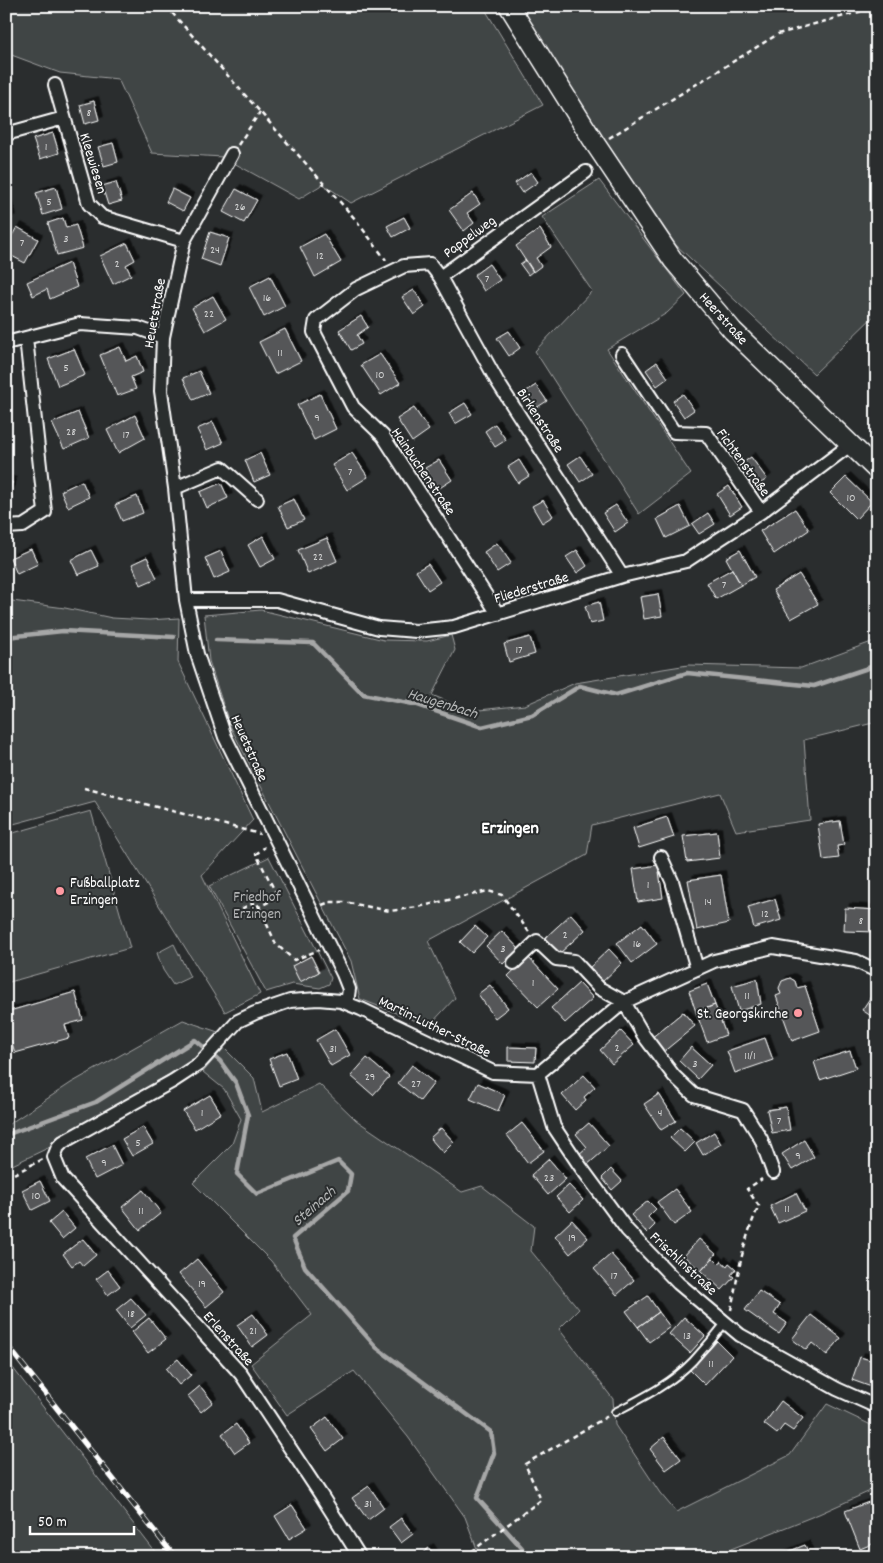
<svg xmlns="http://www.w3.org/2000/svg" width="883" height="1563" font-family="Dekko,sans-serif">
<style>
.green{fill:#414445;stroke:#a0a2a2}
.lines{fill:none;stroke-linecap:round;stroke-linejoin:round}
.stream{stroke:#a6a7a7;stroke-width:4.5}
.building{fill:#555758;stroke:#fff;filter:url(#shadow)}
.lane-casing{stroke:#fff;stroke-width:10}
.street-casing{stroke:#fff;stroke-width:16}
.primary-casing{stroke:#fff;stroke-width:22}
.path{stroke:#fff;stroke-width:2.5;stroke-dasharray:5 4;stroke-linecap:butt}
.lane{stroke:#2a2d2e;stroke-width:6}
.street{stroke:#2a2d2e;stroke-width:12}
.primary{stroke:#2a2d2e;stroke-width:19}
.rail-casing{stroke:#fff;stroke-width:5.5}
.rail{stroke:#2a2d2e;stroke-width:4;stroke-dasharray:11;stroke-linecap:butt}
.poi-dot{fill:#ff9aa2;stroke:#2a2d2e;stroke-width:2}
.labels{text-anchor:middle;stroke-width:4;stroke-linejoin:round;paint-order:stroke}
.number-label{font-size:12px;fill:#d4d5d5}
.street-label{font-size:15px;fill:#fff;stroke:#2a2d2e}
.poi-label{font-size:15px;fill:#fff;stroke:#2a2d2e;text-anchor:start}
.park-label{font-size:15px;fill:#b3b4b5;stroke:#2a2d2e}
.water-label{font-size:16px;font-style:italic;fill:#b4b6b6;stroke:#2a2d2e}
.quarter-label{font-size:18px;font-weight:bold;fill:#fff;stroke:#2a2d2e}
</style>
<defs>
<filter id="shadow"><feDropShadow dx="4.5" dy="-4.5" stdDeviation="0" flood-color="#0009"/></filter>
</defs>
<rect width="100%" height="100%" fill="#2a2d2e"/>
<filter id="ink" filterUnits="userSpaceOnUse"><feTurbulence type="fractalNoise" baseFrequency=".02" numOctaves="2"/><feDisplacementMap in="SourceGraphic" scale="10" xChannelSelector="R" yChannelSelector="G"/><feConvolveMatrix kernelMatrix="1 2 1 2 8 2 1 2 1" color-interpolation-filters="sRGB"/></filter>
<g filter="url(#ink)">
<path class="green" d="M6,6h477l60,99 -192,98 -28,-19 -24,15 -76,-42 -71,-4 -34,-74 -58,-6 -54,-20z
M520,6h357v307l-63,61 -138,-129 -71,-105z
M599,180l87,115 -19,18 -60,36 84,125 -52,40 -104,-163 57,-60 -50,-74z
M12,601l53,7 47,10 37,2 30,-2 -1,44 75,158 -51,55 58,119 -35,18 -130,-210 -89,24v-224z
M261,610l123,30 43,1 24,-6 4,15 -23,45 38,16 55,-6 50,-22 113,-18 113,3 76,-28v82l-73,18 6,80 -74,11 -16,-38 -128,32 -5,30 -159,86 27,57 -26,28 -69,-27 -9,-38 -121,-235 -21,-65 -5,-46z
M91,811l39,137 -124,35v-148z
M269,857l62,121 -2,6 -9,4 -28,-4 -26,8 -57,-106z
M174,944l16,33 -17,8 -10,-15 -6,-17z
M183,1020l35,12 -24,27 -144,88 -44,21v-42l65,-43z
M224,1048l30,30 8,34 57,-28 37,36 106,72 20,-6 52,40 -3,25 48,58 -20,20 54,70 2,26 45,68 16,19 114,-57 37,-51 42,20 8,8v56l-58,26 -88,35 -2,8h-249l-15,-40 -57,-80 -54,-66 -67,44 -36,-51 61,-49 -41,-54 -78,-78 39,-39 9,-25 -17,-30 -21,-17z
M6,1359l153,198h-153z"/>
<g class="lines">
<path class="stream" d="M6,637l57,-6 111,6
M216,640l97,3 50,51 55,11 64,22 50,-12 48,-29 36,9 71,-22 127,13 63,-21
M6,1135l90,-33 99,-62 25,21 16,22 12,32 -11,59 20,20 81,-33 13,13 -3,17 -55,47 12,29 72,81 114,84 3,21 -17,45 45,50 1,9"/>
</g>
<path class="building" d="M94,101l5,19 -14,4 -5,-19z
M53,133l6,20 -19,6 -7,-20z
M113,143l5,19 -14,4 -6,-19z
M531,172l7,10 -16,11 -7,-10z
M116,182l6,19 -14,4 -6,-19z
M56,187l6,22 -19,6 -7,-22z
M172,189l18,9 -7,13 -17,-9z
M236,189l21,11 -13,23 -21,-11z
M473,193l7,11 -13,9 7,10 -10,8 -15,-21z
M6,200l6,19 -6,2z
M404,217l6,11 -17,9 -6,-11z
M63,218l3,10 10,-3 7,23 -26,7 -9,-32z
M17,227l21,12 -13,24 -17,-9 3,-6 -5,-2z
M540,229l11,18 -15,11 5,8 -8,6 -17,-26z
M210,232l19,6 -9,28 -19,-7z
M324,234l17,28 -26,15 -15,-30z
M127,243l8,17 -9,5 5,10 -18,9 -13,-28z
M526,260l7,11 -5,4 -8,-11z
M69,263l8,24 -27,12 -3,-10 -14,7 -6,-14z
M489,264l11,16 -16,11 -10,-16z
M270,276l15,30 -21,11 -15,-30z
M414,290l11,17 -11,8 -12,-18z
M213,296l13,23 -21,12 -13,-23z
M361,316l7,11 -11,8 5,9 -11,6 -12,-20z
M285,329l16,32 -26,13 -16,-32z
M509,331l11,17 -11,8 -12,-18z
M120,347l6,14 11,-5 6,16 -12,5 5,12 -19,7 -17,-41z
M74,349l11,26 -27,11 -10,-27z
M380,354l20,29 -19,12 -20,-30z
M657,362l11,16 -11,8 -11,-16z
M199,371l10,22 -16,7 -10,-22z
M536,385l11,16 -11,7 -11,-16z
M320,394l16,35 -22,11 -17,-35z
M683,394l11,16 -10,7 -11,-16z
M465,403l7,11 -17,10 -6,-11z
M414,408l15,22 -17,12 -15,-23z
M78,412l11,26 -25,11 -12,-26z
M135,415l10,23 -27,15 -11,-23z
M213,422l10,21 -16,7 -10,-21z
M495,424l11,16 -11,7 -10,-16z
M260,453l10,22 -16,7 -9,-22z
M352,453l16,24 -21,13 -15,-25z
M580,456l12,18 -12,8 -12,-18z
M751,457l16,22 -13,9 -15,-22z
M439,460l13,20 -14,9 -13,-21z
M519,460l10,16 -11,7 -10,-16z
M846,477l26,25 -16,17 -26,-26z
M6,480l6,2 -4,18 -2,-1z
M82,481l7,16 -21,10 -7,-16z
M221,483l7,15 -21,10 -7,-16z
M729,486l13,21 -12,8 -13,-21z
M137,496l6,17 -21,8 -7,-16z
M294,499l10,21 -16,7 -10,-21z
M543,500l10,16 -11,7 -10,-17z
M616,505l12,18 -13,9 -12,-19z
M680,506l10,20 -24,12 -9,-19z
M795,509l14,21 -35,24 -14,-23z
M708,513l7,11 -16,10 -7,-10z
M263,536l12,23 -15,8 -12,-22z
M327,538l10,23 -29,13 -10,-24z
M497,543l14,20 -14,9 -13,-20z
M31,549l7,15 -21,10 -7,-16z
M91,550l8,16 -21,9 -7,-15z
M577,550l10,16 -10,7 -11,-16z
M740,550l15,27 -14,8 -15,-27z
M221,551l9,21 -16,7 -9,-21z
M147,557l10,21 -16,7 -9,-21z
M428,564l12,18 -12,8 -12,-19z
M732,569l9,16 -25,14 -9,-16z
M799,574l19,30 -27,15 -18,-29z
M658,594l4,22 -18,3 -4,-22z
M599,602l4,19 -13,3 -5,-18z
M530,637l5,17 -26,8 -5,-18z
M667,817l7,20 -35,11 -6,-20z
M840,821l4,24 -7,1 2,12 -16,2 -5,-36z
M717,832l3,26 -33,4 -4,-26z
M658,865l5,33 -25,4 -5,-33z
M721,875l8,48 -32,7 -9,-50z
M775,899l6,21 -27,8 -6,-21z
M845,908l32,2v22l-33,-1z
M571,914l14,16 -26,24 -14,-16z
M642,924l15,20 -25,19 -15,-20z
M475,926l12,11 -15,16 -12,-11z
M502,931l17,18 -16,15 -17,-18z
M609,949l13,14 -22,21 -13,-14z
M311,956l8,16 -19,10 -8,-16z
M528,957l30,32 -20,18 -30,-31z
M790,978l5,3 2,7 8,-2 15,45 -28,10 -16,-45 5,-2 -2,-6 3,-7z
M757,979l4,25 -22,7 -7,-25z
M579,983l14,15 -28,25 -14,-15z
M707,984l8,21 -19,7 -7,-21z
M490,985l18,23 -13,10 -17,-24z
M75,992l8,28 -18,5 4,13 -54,15 -4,-13 -5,1v-29z
M874,992l3,2v26l-15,-10z
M715,1005l11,30 -19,7 -11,-30z
M683,1012l12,14 -33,27 -12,-14z
M335,1029l15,26 -19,11 -15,-26z
M621,1031l13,14 -22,19 -12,-14z
M765,1038l8,22 -38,13 -8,-22z
M508,1047l28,1 -1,14 -27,-1z
M691,1047l20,18 -13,14 -19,-18z
M850,1051l6,17 -36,12 -6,-18z
M287,1052l10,27 -18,7 -10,-27z
M367,1058l22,19 -16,18 -22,-19z
M412,1065l22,18 -14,18 -22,-18z
M584,1075l11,12 -11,10 2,3 -11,10 -13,-15z
M478,1083l27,12 -7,16 -28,-12z
M659,1094l17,27 -15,9 -17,-26z
M210,1095l11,18 -26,16 -12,-18z
M786,1107l4,23 -18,3 -5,-23z
M522,1123l22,28 -16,12 -21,-28z
M589,1123l20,23 -23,20 -9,-10 10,-9 -11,-13z
M143,1127l10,17 -21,12 -10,-17z
M441,1128l13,14 -11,11 -13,-15z
M680,1128l15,14 -10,10 -15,-14z
M714,1132l7,12 -18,11 -7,-12z
M804,1140l10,17 -22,13 -10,-16z
M112,1145l10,20 -27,14 -10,-20z
M549,1159l17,20 -18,16 -17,-20z
M611,1169l11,12 -10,9 -10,-12z
M40,1181l10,20 -18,9 -10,-20z
M569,1185l14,15 -13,12 -14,-15z
M675,1189l17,23 -18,13 -17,-23z
M143,1190l18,23 -21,17 -18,-23z
M796,1193l9,18 -27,12 -8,-17z
M648,1201l8,8 -8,8 7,8 -8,8 -16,-18z
M62,1212l13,16 -13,11 -13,-16z
M572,1220l16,18 -18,16 -15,-18z
M83,1239l13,16 -13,11 -4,-5 -7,5 -9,-12z
M699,1239l17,15 -15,17 -17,-15z
M611,1254l23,26 -17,15 -23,-26z
M713,1258l6,6 2,-3 6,5 2,-3 7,6 -5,6 3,2 -12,13 -21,-19z
M197,1259l27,33 -18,15 -27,-33z
M108,1270l12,16 -12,9 -12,-16z
M759,1291l21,14 -6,9 13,9 -8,11 -34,-24z
M648,1296l11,16 -21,15 -12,-16z
M131,1298l15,17 -16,13 -14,-18z
M659,1312l11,15 -21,15 -11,-15z
M253,1314l15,21 -16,12 -15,-22z
M811,1315l30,23 -14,17 -15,-12 -6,7 -14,-11z
M684,1317l21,19 -15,17 -21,-19z
M149,1318l17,21 -18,14 -16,-21z
M717,1341l15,15 -27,29 -15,-15z
M860,1357l17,5v27l-25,-9z
M178,1359l13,16 -12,10 -13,-16z
M200,1386l13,16 -12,10 -13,-16z
M781,1401l22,17 -10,13 -9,-6 -7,9 -13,-10z
M327,1417l16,22 -16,12 -16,-22z
M236,1424l13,19 -14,10 -13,-19z
M664,1437l17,22 -15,11 -16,-21z
M369,1486l15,22 -16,12 -16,-22z
M869,1502l8,21v19l-17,7 -15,-38z
M292,1505l15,23 -18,11 -14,-23z
M401,1518l12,16 -12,9 -12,-16z
M805,1545l5,12h-29l-1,-2z
M429,1548l6,9h-18z"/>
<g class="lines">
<defs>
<path id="lane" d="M615,1412c27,-14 56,-28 78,-51 11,-12 22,-25 32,-38"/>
<path id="street" d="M55,85l34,119 13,13 82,24
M6,134l58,-16
M232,154l-48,87 -21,96 -2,54 14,97 11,112 11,54 28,83 118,237 6,15 -2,14
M440,277l57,104 125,195
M6,343l74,-19 58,4 25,9
M622,354l52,78 32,1 55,79
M175,488l47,-20 35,31
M6,527l17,-1 22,-14 -19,-174
M186,600h91l102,28 37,3 38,-4 168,-51 64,-15 75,-49 89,-67
M498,614l-115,-178 -30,-29 -39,-75 2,-12 40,-31 48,-23 26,-2 10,13 146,-105
M661,857l11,24 25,88
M514,963l23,-22 19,18 18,2 25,27 25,14 20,34 30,40 20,19 49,15 18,29 12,33
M538,1074l16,53 26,39 47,64 51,53 62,52 97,54 40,18
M360,1557l-39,-62 -80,-121 -178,-195 -9,-22 4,-10 5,-5 110,-61 26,-17 39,-43 17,-8 35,-12 28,-2 23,2 20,8 132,63 45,2 86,-72 90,-41 59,-14 83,14 21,10"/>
<path id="primary" d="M509,6l87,139 77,115 60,71 144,139"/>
</defs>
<use href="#lane" class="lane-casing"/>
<use href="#street" class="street-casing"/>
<use href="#primary" class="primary-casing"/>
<path class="path" d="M166,6l190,214 30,40
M609,138l169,-104 99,-27
M238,145l22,-33
M84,788l176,46
M322,905l8,-3h15l45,9 28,-4 70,-16 14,4 27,37
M259,907l17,37 18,16 25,-10
M234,912l22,-10 3,5 19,-10 -22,-43 9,-7
M6,1178l37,-19
M731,1310c7,-35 12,-71 28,-104l-12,-17 15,-10
M464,1557l77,-57 -16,-36 83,-48"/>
<use href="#lane" class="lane"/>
<use href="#street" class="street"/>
<use href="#primary" class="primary"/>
<defs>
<path id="rail" d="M6,1344l169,213"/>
</defs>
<use href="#rail" class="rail-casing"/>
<use href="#rail" class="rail"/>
</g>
</g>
<g class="poi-dot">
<circle cx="60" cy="891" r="5"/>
<circle cx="798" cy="1013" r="5"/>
</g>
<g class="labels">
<g class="number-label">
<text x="89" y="116">8</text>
<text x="46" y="150">1</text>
<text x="49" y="205">5</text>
<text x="240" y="210">26</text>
<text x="66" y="242">3</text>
<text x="22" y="246">7</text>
<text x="215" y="253">24</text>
<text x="320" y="259">12</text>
<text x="117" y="267">2</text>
<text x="487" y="282">7</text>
<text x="267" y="301">16</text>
<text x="209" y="317">22</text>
<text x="280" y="356">11</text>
<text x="66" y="371">5</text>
<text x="380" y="378">10</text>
<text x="317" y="421">9</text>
<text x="71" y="435">28</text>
<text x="126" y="438">17</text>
<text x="350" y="475">7</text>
<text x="851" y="501">10</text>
<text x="318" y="560">22</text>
<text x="724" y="588">7</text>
<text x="519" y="653">17</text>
<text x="648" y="888">1</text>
<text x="708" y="905">14</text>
<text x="765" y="917">12</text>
<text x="861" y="924">8</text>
<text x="565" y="938">2</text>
<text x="637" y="947">16</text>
<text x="503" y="952">3</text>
<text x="533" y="986">1</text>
<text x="747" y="999">11</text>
<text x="617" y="1051">2</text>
<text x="333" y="1052">31</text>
<text x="750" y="1059">11/1</text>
<text x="695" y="1067">3</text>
<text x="370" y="1080">29</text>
<text x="416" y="1087">27</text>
<text x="202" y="1116">1</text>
<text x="660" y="1116">4</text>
<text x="779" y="1124">7</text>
<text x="138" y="1146">5</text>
<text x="798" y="1159">9</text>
<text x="104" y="1166">9</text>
<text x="549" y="1181">23</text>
<text x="36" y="1199">10</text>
<text x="787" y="1212">11</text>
<text x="141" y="1214">11</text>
<text x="572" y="1241">19</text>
<text x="614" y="1279">17</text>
<text x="202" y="1287">19</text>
<text x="131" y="1317">18</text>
<text x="253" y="1334">21</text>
<text x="687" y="1339">13</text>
<text x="711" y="1367">11</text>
<text x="368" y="1507">31</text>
</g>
<g class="street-label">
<text transform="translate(94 163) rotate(73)" y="5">Kleewiesen</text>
<text transform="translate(469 236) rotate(-36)" y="5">Pappelweg</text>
<text transform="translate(154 313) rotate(-80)" y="5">Heuetstraße</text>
<text transform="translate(724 318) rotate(48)" y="5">Heerstraße</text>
<text transform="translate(541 420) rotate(57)" y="5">Birkenstraße</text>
<text transform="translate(744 462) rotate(54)" y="5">Fichtenstraße</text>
<text transform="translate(424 471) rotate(56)" y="5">Hainbuchenstraße</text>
<text transform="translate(531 587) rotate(-17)" y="5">Fliederstraße</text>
<text transform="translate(250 748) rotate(66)" y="5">Heuetstraße</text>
<text transform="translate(435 1026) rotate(26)" y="5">Martin-Luther-Straße</text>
<text transform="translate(684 1263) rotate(43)" y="5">Frischlinstraße</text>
<text transform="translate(229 1338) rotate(48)" y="5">Erlenstraße</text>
</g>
<g class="poi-label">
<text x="70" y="887">Fußballplatz<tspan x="70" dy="17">Erzingen</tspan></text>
<text x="788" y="1018" text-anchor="end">St. Georgskirche</text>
</g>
<g class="park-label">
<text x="257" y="901">Friedhof<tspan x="257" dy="17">Erzingen</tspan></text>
</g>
<g class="water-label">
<text transform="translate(443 702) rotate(17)" y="6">Haugenbach</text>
<text transform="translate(313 1205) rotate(-41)" y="6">Steinach</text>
</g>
<g class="quarter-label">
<text x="510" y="833">Erzingen</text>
</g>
</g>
<rect width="883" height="1563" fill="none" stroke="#2a2d2e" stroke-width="25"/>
<rect x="12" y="12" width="858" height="1538" fill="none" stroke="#fff" stroke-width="2" filter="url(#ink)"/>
<path d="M30 1526v8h104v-8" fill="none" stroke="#ffffff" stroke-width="2.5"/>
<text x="38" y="1526" font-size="15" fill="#ffffff" stroke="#2a2d2e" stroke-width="4" paint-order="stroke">50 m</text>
</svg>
